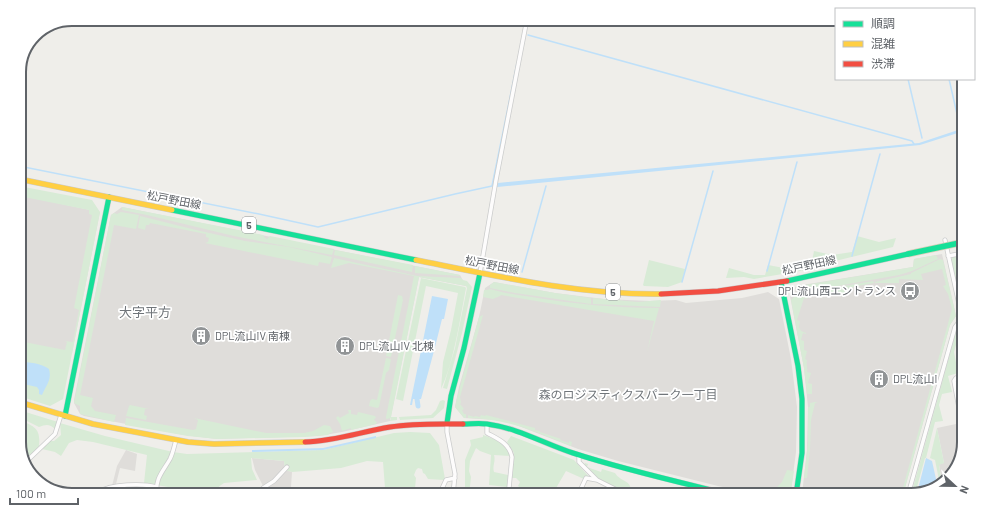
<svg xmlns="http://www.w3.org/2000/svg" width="983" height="514" font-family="Barlow,'Noto Sans JP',sans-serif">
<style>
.industrial{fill:#dfddda}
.green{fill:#d8ebd6}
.water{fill:#bfe0f9}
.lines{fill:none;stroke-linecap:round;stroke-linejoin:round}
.stream{stroke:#bfe0f9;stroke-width:1.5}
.canal{stroke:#bfe0f9;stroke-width:5}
.street-casing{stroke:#cbcccc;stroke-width:5}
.fast-casing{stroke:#cacacb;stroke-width:6}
.slow-casing{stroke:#cacacb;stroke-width:6}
.jam-casing{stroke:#cacacb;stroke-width:6}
.street{stroke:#fdfcfc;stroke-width:3.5}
.fast{stroke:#16e098;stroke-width:5}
.slow{stroke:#ffcf43;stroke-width:5}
.jam{stroke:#f24e42;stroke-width:5}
.fast-bridge-casing{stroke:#d7ceb8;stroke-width:7;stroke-linecap:butt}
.fast-bridge{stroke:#16e098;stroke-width:5.5}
.labels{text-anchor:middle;stroke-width:3.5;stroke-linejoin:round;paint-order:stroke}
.shield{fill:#fff;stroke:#8f9295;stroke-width:1}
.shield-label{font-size:10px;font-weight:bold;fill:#5f6368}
.street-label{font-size:11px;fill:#5f6368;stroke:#fff}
.poi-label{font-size:11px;fill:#5f6368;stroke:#fff;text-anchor:start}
.neighbourhood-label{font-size:12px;fill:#70757a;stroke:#fff}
.quarter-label{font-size:13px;fill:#70757a;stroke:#fff}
.rim{fill:none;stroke:#5f6368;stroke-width:2}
</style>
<rect width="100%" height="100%" fill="#efeeea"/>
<path class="industrial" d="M19,195l81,17 -28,141 -53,-10z
M122,207l338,68 6,11 -47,-9 -29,144 -48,11 -23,4 -102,3 -33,-4 -100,-19 -4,-2 -6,-11v-3l37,-185z
M942,254l14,62 -6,9 -47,170h-100l-1,-1 5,-43 1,-44 -4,-39 -14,-72 6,-10 117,-19 1,-8z
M494,282l61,11 49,6 46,2 26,-1 10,3 56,-5 26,-6 11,7 12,60 6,48 -1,45 -5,38 -8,5h-22l-43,-9 -100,-25 -40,-12 -67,-26 -16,-3 -31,-2 -9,-11 4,-20 20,-70 6,-29z
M956,424l2,2 4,22 -4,18 -16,17 -3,-19 5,-1 -7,-35z
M126,450l11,4 -2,17 -15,-3 -4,16 1,1 -5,1 5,-20z
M252,458l32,3 1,7 -11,11 -11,7 -8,-16z
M285,470l7,2 -1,15 -17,8h-11l1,-6 8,-4z"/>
<path class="green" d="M19,186l73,14 8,12 -37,187 -13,7 -31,-10v-55l46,9 2,-8 -3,-1 9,1 6,-32 -5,-2 18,-93 -3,-1v-4l-70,-14z
M122,207l141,28 2,3 2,1 3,-3 64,13 -2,6 -98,-19 -87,-21 -25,-5z
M121,212l18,3 -3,14 -22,-4 -34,170 13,3 -2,8 4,5 21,4 -2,7 -34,-8v-8l-6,-3 37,-188 3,-2 3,1z
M140,216l56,14 49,11 44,6 43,10 -2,7 -11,-2 -1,4 -113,-23 3,-1 1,-4 -3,-1v-3l-56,-11 -1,2h-3l-1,5 -7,-2z
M857,236l22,6 17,-4 -3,9 -58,14 -7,-3 -16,3 2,-10 18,4 20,-3z
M335,250l78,15 -1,7 -78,-17z
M936,255l2,4 -26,12 -13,4 -101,18 1,-7 114,-19 1,-8z
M964,255v61l-13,-56 2,-3z
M334,258l83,18 44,2 2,2 4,1 5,6 -10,46 -15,56 -4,-1 12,-40 12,-60 -1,-2 -47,-9 -28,140h6v3l-7,1 1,-3 -5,1v-2l28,-141 -65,-13 -18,5z
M940,259l3,1 13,56 -6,9 -47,170h-2l51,-186 -4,-15 -5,-8 3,-1 -4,-16 -21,5 2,6 -24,-1v4h-24v-1l36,-8v-1z
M649,260l36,9 -3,13 -14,5 -24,-1 -1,-1z
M768,265l21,4 18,-2 -1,3 -52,9 -10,-2 -18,1 3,-10 25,7h11z
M415,266l45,9v1l-45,-3z
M421,278l44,9 1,1c-6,31 -12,74 -25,101l2,-27 8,-32 7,-37 -32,-7 -23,115 -7,-2z
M873,281l1,2 -21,4c-5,14 -13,7 -23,6 -7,0 -16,3 -23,4v2l-3,-1 -7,22 3,1 -1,6 2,4 5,2v1l-3,-1 -2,7 3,1v9l3,1 -2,8 2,1c-1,5 1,8 0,12l4,1 -3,10 4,1v10h-5l-3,-26 -13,-68 6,-6z
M494,282l61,11 36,5v6l-76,-11 -25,-5v-3z
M490,289c13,4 28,6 42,8 42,7 84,11 127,11l-12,44 7,-31 -153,-26 -1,1 -7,3 -10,-2 1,-7h3z
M398,295l4,1 1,4 -12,57 -5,-1z
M593,298l45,4 23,-2 -1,7 -67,-3z
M483,315l-23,82 1,6 -1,1 4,5 -2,1 2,4h2v4h-2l-9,-11 2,-9 22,-81z
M964,321v9l-4,1 -6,21 4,21 -10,3 4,16 -10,2 -3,11 4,16 -8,1 -9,36h-1l-10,36 -4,1 46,-167z
M386,358l5,1 -2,11 -3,3 -7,34 -2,1 -8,-2 1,-5 2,-2 5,1z
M443,400l2,1 -1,7 -11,10 -33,2 -1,-3 32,-2 5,-5 4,-9z
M815,402l3,1h-3l-4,17 -1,30 -3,28h-3l4,-36v-35h2v-4z
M130,405l19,4h-4l-1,6 3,1 -1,4 -20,-4 3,-10z
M19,410l39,12 -3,7c-5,-5 -9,-5 -16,-2l-20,-10z
M348,410h3v4l6,1 1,-3 17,4 1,2 -2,1 1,2 2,1 -1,2 -25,6v-2l-9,3 -2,-7 -4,-6 2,-2 2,2 9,-5z
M468,414v1l6,2 1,-1 5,1 1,-2 4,1 1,-1 49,13v2l5,1v1l21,7 -1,1 9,3v-2l3,1 -1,4c-37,-15 -63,-27 -103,-28z
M126,418l67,12 3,-1 2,-9 -4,-2 72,15h38l9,-2 11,-6 6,1 3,6 -3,1 -2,2 -24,2 -87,2 -29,-3 -63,-11z
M19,420c15,6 22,8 20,26l-14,16 -1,-2 4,-9 -8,-3 -1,-2z
M60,423l45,13 68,16 14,2 136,-4 71,-17 16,-1 20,1 9,12 6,34 -1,1 -16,-1 -3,-5 -2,-1 -1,-4 -4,-1 -2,2 -2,5 2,3 -1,10h-30l-2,-26 -16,-1 -26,7 -49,4 -7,-2 -1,-9 -33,-3 1,11 5,11 -33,3c-5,3 -8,6 -8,12h-35l-7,-7 -30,-5 3,-28 -54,-13 -16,-2 -8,3 -8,13 -6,-4 -13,-3 8,-8h4l7,-6z
M937,428l7,35 -5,2 3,18 -2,2 -5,-25 -5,-2z
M483,435c12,4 23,8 27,21l-16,-1c2,6 -2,11 0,17l14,3 -1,12 -18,-2 2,-30 -11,-4 -4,-3 -6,13 -1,10 2,6 -2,18h-4v-35l6,-15 -1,-5 13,-3z
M511,436l63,24 17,19 -6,-3 -1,3 -18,-8 -14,24h-22l-12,-9 2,-4 -4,-4h-4l2,-25 -7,-11z
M585,463l3,1 -1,3 14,5 1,-3 13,4c6,10 18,6 16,22h-15l2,-7 -21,-9 -13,-14z
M787,470l7,1 -3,19 -8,1 -4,4 -20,-1 17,-6 6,-6z
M400,489l39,3 -2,3h-36z"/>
<path class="water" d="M964,128v3l-44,14 -423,42 1,-4 421,-40z
M432,296l16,3 -4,20h-2l-8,32 -13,48h-8l-1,6h-2z
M19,362c10,0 22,1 30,7 3,11 -3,16 -7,26l-3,-1v-4l-2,-3 -18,-4z
M376,436v2l-53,12 -71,2v-2l71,-2z
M926,458l6,3 6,27 -21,5z"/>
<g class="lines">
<path class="stream" d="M528,35l384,106 2,3
M908,79l14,59
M949,79l11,48
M962,136l2,8
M19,166l240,48 59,13 137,-33 37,-8 25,-123
M852,256l28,-102
M767,271l30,-109
M522,272l24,-86
M682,282l31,-111"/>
<path class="canal" d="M417,399l1,7"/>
<defs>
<path id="street" d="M948,256l16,-3
M480,273l16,-93 31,-161
M964,376l-8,2 -2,3 10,54
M447,423v9l8,42 -2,21
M487,424v9c11,6 22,10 25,24l-3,31 1,7
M25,463l6,-6 24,-23 6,-19
M597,480l20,10
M98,495l1,-3c11,-8 44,-9 57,-5
M157,495c-2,-17 5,-22 13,-36 3,-6 4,-12 6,-19
M262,495l1,-7 11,-7 13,-14
M439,495l7,-15 9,-2
M578,495l8,-17 11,2 -18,-18v-7
M697,495l2,-8
M908,495l47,-168 7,-9 -17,-78"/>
<path id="fast" d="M172,210l244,50
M787,281l121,-27
M781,282l17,84 4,33v54l-6,42
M65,416l44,-219
M447,423l4,-27 13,-48 16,-75
M463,424c8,0 16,-1 24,0 31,4 58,20 86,29 52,17 106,29 159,42"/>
<path id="slow" d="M19,179l153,31
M416,260c80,16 163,35 245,34
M19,402l74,22 95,18 26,2 91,-2"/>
<path id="jam" d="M661,294l57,-3 69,-10
M305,442c31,-1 55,-10 85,-15 24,-4 49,-3 73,-3"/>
</defs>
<use href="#street" class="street-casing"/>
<use href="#fast" class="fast-casing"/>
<use href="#slow" class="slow-casing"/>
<use href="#jam" class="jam-casing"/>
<use href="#street" class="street"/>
<use href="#fast" class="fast"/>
<use href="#slow" class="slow"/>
<use href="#jam" class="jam"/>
<defs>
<path id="fast-bridge" d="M908,254l56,-12"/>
</defs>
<use href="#fast-bridge" class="fast-bridge-casing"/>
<use href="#fast-bridge" class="fast-bridge"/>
</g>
<defs>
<symbol id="bus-disc" viewBox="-11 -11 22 22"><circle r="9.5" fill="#919496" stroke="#fff"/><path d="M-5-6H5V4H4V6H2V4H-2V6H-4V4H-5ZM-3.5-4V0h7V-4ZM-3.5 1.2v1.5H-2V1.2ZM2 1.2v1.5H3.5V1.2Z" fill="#fff"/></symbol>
<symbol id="building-disc" viewBox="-11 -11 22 22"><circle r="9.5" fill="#919496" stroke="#fff"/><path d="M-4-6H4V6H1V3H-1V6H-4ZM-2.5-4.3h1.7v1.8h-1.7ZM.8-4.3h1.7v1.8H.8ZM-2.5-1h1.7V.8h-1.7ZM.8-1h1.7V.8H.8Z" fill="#fff"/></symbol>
</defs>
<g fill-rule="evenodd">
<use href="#bus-disc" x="899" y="280" width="22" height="22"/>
<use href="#building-disc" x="190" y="325" width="22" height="22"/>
<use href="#building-disc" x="334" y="335" width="22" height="22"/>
<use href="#building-disc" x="868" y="368" width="22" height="22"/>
</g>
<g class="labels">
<g class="shield">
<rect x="242" y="217" width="14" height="16" rx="3"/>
<rect x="606" y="284" width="14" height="16" rx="3"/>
</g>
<g class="shield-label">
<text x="249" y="229">5</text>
<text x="613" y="296">5</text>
</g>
<g class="street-label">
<text transform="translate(174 200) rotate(11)" y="4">松戸野田線</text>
<text transform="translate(492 265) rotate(11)" y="4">松戸野田線</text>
<text transform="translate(809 265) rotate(-12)" y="4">松戸野田線</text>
</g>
<g class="poi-label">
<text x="896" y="295" text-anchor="end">DPL流山西エントランス</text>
<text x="215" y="340">DPL流山IV 南棟</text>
<text x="359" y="350">DPL流山IV 北棟</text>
<text x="893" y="383">DPL流山I</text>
</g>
<g class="neighbourhood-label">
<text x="628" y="399">森のロジスティクスパーク一丁目</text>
</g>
<g class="quarter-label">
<text x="145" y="317">大字平方</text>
</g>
</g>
<path d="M0 0H983V514H0ZM72 26H911A46 46 0 0 1 957 72V442A46 46 0 0 1 911 488H72A46 46 0 0 1 26 442V72A46 46 0 0 1 72 26Z" fill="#fff" fill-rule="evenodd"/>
<path class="rim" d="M72 26H911A46 46 0 0 1 957 72V442A46 46 0 0 1 911 488H72A46 46 0 0 1 26 442V72A46 46 0 0 1 72 26Z"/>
<rect x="835" y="8" width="140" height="72" fill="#ffffff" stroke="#bfc1c3"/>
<rect x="843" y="21" width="20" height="6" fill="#16e098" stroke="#bfc1c3"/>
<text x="871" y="28" font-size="12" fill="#5f6368">順調</text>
<rect x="843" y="41" width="20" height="6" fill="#ffcf43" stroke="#bfc1c3"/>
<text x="871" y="48" font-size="12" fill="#5f6368">混雑</text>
<rect x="843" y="61" width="20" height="6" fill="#f24e42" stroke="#bfc1c3"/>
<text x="871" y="68" font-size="12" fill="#5f6368">渋滞</text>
<g transform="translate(955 486) rotate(112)" stroke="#ffffff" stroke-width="3" paint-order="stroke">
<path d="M0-3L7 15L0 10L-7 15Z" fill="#5f6368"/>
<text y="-6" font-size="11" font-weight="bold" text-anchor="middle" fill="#5f6368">N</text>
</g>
<path d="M10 498v6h68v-6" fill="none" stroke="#5f6368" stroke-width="2"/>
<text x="16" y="498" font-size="12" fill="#5f6368" stroke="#ffffff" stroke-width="3" paint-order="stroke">100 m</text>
</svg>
